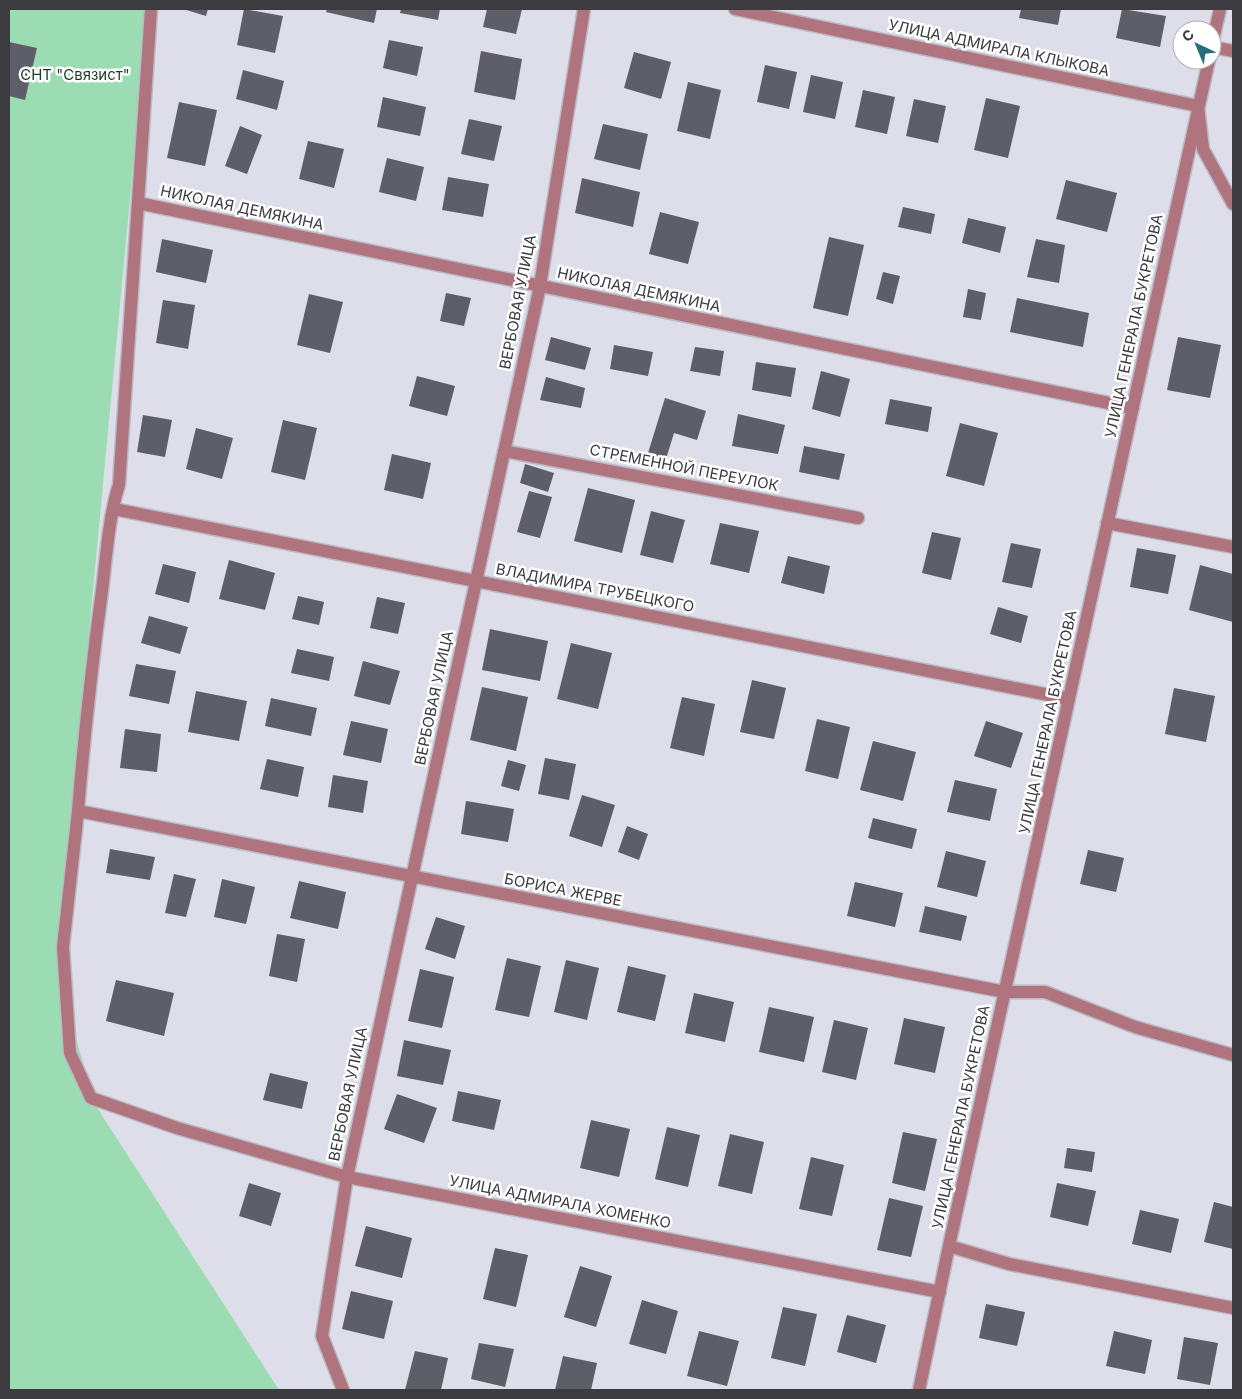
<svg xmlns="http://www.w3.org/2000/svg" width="1242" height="1399" font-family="Inter,sans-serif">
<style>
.green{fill:#9cdcb2}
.building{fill:#5e5e68}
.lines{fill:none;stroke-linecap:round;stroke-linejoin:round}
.minor-casing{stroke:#babac4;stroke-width:15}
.minor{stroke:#b0747e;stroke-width:12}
.labels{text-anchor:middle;stroke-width:5;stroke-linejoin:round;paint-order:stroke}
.street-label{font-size:15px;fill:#3c3c40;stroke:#fff}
.park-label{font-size:15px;fill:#193c27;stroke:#fff}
</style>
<rect width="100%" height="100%" fill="#dddee9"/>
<path class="green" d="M9,9h139l-91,961 37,133 185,287h-270z"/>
<path class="building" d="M183,9h25l-2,7z
M244,9l39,7 -8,37 -38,-8z
M327,9h50l-3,14 -48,-11z
M401,9h39l-2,11 -38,-7z
M487,9h35l-6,25 -33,-7z
M1021,9h40l-3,16 -39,-7z
M1122,9l44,7 -6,31 -44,-9z
M389,40l34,7 -6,29 -34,-8z
M9,42l28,6 -12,52 -16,-4z
M481,51l41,8 -7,41 -41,-8z
M634,52l37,10 -10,37 -37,-11z
M765,65l32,7 -8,37 -32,-7z
M243,70l41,11 -7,29 -41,-11z
M811,75l32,7 -8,37 -32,-7z
M688,82l33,8 -11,49 -33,-8z
M863,90l32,7 -8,37 -32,-7z
M383,97l43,10 -6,29 -43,-9z
M986,98l34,8 -12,52 -34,-8z
M914,99l32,7 -8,37 -32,-7z
M179,102l38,8 -12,56 -38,-8z
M469,119l33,7 -8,35 -33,-7z
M603,124l45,10 -8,36 -46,-11z
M240,126l22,9 -15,39 -22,-8z
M308,141l36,8 -10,39 -35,-9z
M387,158l37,9 -8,34 -37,-9z
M448,177l41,7 -6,33 -41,-7z
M582,178l58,14 -7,35 -58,-14z
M1066,180l51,13 -10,39 -51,-13z
M903,207l32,7 -4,20 -33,-7z
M660,212l39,10 -11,42 -39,-10z
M968,218l38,9 -6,26 -38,-10z
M829,237l35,8 -16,71 -35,-8z
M162,239l51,11 -7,33 -50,-11z
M1036,239l29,6 -6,38 -32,-6z
M883,272l17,4 -7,28 -17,-5z
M968,289l18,4 -5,27 -18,-3z
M446,293l25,5 -7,28 -24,-5z
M309,294l34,8 -13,51 -33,-8z
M1017,298l72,15 -6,34 -73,-15z
M163,300l32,5 -7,44 -32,-6z
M551,337l40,11 -6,22 -40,-10z
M1178,337l43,8 -11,53 -43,-8z
M614,345l39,7 -5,24 -38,-7z
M695,347l29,4 -4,25 -30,-5z
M756,362l40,6 -5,29 -39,-7z
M821,371l29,8 -10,38 -28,-8z
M417,376l38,10 -8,30 -38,-10z
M546,377l39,11 -4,20 -41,-8z
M665,398l41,13 -9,29 -23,-7 -8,26 -18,-6z
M890,399l42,8 -4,25 -43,-8z
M738,414l47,11 -7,29 -46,-8z
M143,415l29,5 -7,37 -28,-5z
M283,420l34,8 -12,52 -34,-8z
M960,423l38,10 -14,53 -38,-10z
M196,428l37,10 -11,41 -36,-10z
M804,446l41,8 -6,26 -40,-8z
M392,454l39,9 -8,36 -39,-9z
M525,464l29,9 -6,19 -28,-9z
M588,488l47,12 -13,53 -48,-12z
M529,491l23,6 -12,41 -23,-6z
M651,511l34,9 -12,43 -33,-8z
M720,523l39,8 -10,42 -39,-9z
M932,532l29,6 -10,42 -29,-7z
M1011,543l30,6 -9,39 -30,-6z
M1137,548l39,7 -8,39 -38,-7z
M788,556l42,10 -6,28 -43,-11z
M229,560l46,13 -10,37 -46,-11z
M163,564l33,8 -7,31 -34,-9z
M1200,565l33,9v48l-44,-12z
M298,596l26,6 -5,23 -27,-6z
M377,597l28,6 -7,31 -28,-6z
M998,607l30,9 -7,27 -31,-9z
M149,616l39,11 -8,27 -39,-11z
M490,629l58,12 -8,40 -58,-11z
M571,643l41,10 -14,56 -41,-10z
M297,649l37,8 -5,24 -38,-8z
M363,661l37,10 -10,34 -36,-9z
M136,664l40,7 -7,33 -40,-8z
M752,680l34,8 -12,51 -34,-7z
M482,687l46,10 -12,54 -46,-11z
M1174,688l41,8 -9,46 -41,-8z
M196,691l51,10 -8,40 -51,-9z
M682,697l33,7 -11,52 -34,-8z
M271,698l46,10 -6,28 -46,-10z
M817,719l33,8 -12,52 -33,-8z
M351,721l37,8 -7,34 -38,-8z
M986,721l37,12 -12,35 -37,-12z
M125,729l36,5 -4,38 -37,-4z
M873,741l43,11 -13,49 -43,-11z
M545,758l31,6 -7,36 -31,-6z
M267,759l37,8 -6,30 -38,-8z
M508,760l18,5 -7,26 -18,-5z
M333,775l35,6 -5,32 -35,-6z
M955,780l42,9 -7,32 -43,-9z
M582,795l33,10 -13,42 -33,-11z
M466,801l48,8 -6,33 -47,-8z
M873,818l44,11 -5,20 -44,-11z
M627,826l21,8 -9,26 -21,-8z
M110,849l45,8 -5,23 -44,-7z
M1088,850l36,8 -8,34 -36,-8z
M946,851l40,10 -9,36 -40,-10z
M174,874l22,5 -10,38 -21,-4z
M222,879l33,8 -9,37 -32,-7z
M299,881l47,11 -8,37 -48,-11z
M855,882l48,11 -8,34 -48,-11z
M925,906l42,10 -6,25 -42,-9z
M436,917l29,9 -10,33 -30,-10z
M277,934l28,5 -8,43 -28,-6z
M507,958l34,8 -12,51 -34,-7z
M566,960l33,8 -12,52 -33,-8z
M628,966l38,9 -11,46 -38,-9z
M420,969l34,8 -12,51 -34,-7z
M116,980l58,13 -10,43 -58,-15z
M694,993l40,9 -9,40 -40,-9z
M769,1007l45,10 -10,45 -45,-10z
M904,1018l41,9 -10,46 -41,-9z
M834,1020l34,8 -12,52 -34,-8z
M404,1040l47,10 -8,35 -46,-9z
M270,1073l38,9 -6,27 -39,-9z
M458,1091l43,9 -7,30 -42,-9z
M397,1094l40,14 -13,35 -40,-14z
M591,1120l39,9 -11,48 -39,-9z
M667,1127l33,8 -12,52 -33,-8z
M903,1132l34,7 -12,52 -33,-8z
M730,1134l34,8 -12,52 -34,-8z
M1067,1148l28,4 -3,20 -28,-4z
M811,1157l33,8 -12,51 -33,-7z
M249,1183l32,10 -10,33 -32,-10z
M1057,1183l39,8 -8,35 -38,-9z
M889,1198l34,8 -12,51 -34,-7z
M1214,1202l19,5v42l-29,-7z
M1140,1210l39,9 -8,34 -39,-9z
M366,1226l46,12 -10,40 -47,-12z
M495,1248l33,7 -12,52 -33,-8z
M580,1266l32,10 -16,51 -32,-10z
M351,1291l42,10 -9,38 -42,-10z
M642,1300l36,11 -12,43 -37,-10z
M986,1304l39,8 -8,34 -38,-8z
M783,1307l34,7 -12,52 -34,-8z
M847,1315l39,10 -10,38 -39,-11z
M699,1331l40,10 -12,45 -40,-10z
M1114,1331l38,9 -7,34 -39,-8z
M1184,1337l34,6 -8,42 -33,-6z
M479,1343l35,6 -9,38 -34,-8z
M415,1351l33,7 -7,32h-36z
M563,1356l34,7 -6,27h-36z"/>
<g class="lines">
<defs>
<path id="minor" d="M151,9l-32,476c-10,30 -13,74 -17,106 -10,73 -18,146 -24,220l927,181h40l90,35 98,28
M735,9l463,97 5,43 30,55
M1212,44l8,-35
M1212,47l21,4
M138,203l995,205
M504,451l354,67
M114,509l955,190
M1107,523l126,24
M78,811l-15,136 7,106 21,45 86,30 170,49 593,115
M949,1246l60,18 224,44
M343,1390l-21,-54 25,-159 193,-891 44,-277
M919,1390l30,-144 260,-1186"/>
</defs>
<use href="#minor" class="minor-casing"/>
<use href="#minor" class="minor"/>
</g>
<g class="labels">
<g class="street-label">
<text transform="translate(999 48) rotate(12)" y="5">УЛИЦА АДМИРАЛА КЛЫКОВА</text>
<text transform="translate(242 208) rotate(12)" y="5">НИКОЛАЯ ДЕМЯКИНА</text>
<text transform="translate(639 290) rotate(12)" y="5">НИКОЛАЯ ДЕМЯКИНА</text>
<text transform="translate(518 302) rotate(-79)" y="5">ВЕРБОВАЯ УЛИЦА</text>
<text transform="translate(1134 326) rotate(-78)" y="5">УЛИЦА ГЕНЕРАЛА БУКРЕТОВА</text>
<text transform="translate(684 468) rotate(11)" y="5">СТРЕМЕННОЙ ПЕРЕУЛОК</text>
<text transform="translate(595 588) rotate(11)" y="5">ВЛАДИМИРА ТРУБЕЦКОГО</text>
<text transform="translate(434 698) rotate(-78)" y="5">ВЕРБОВАЯ УЛИЦА</text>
<text transform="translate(1048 722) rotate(-78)" y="5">УЛИЦА ГЕНЕРАЛА БУКРЕТОВА</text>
<text transform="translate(563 890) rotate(11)" y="5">БОРИСА ЖЕРВЕ</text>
<text transform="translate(348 1094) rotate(-78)" y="5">ВЕРБОВАЯ УЛИЦА</text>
<text transform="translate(961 1117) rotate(-78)" y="5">УЛИЦА ГЕНЕРАЛА БУКРЕТОВА</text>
<text transform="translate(560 1202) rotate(11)" y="5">УЛИЦА АДМИРАЛА ХОМЕНКО</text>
</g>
<g class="park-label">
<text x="75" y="80">СНТ "Связист"</text>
</g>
</g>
<rect width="1242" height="1399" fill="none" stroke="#3c3c40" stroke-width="20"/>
<g transform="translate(1197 45) rotate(316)"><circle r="24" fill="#ffffff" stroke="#b1b1b3"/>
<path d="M0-4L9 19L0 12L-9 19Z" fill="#276e7c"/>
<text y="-8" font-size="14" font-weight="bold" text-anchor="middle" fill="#3c3c40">С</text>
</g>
</svg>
